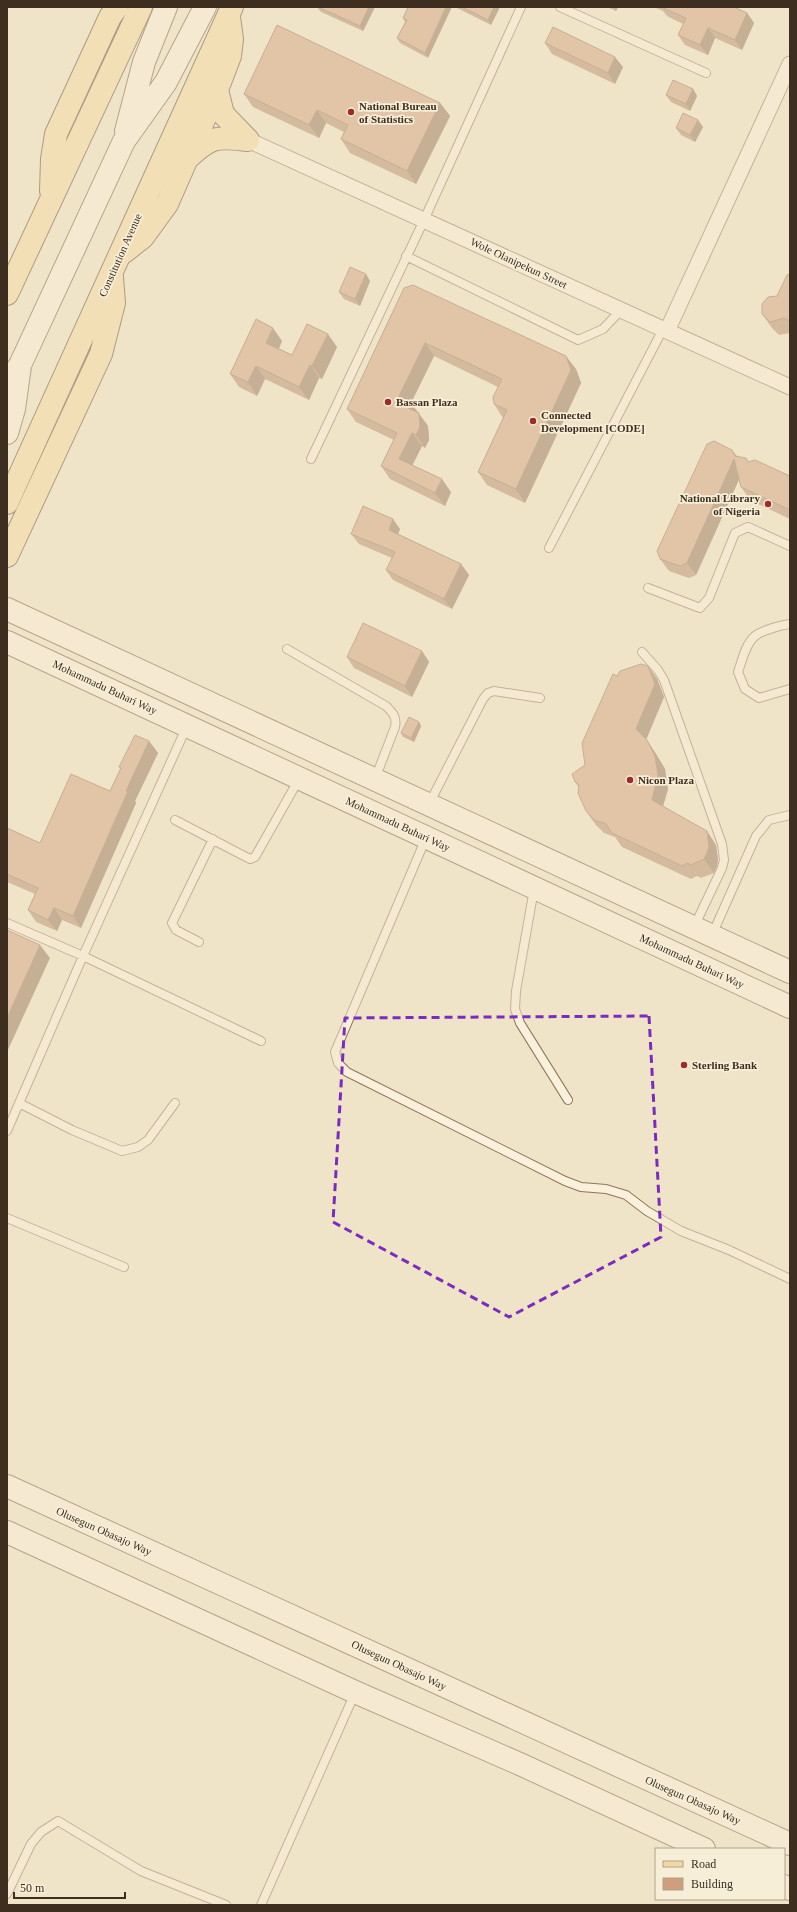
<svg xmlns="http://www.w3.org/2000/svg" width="797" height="1912" font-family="'Times New Roman',serif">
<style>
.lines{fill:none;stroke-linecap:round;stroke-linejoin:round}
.lane-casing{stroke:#8d765c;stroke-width:10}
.street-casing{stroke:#8d765c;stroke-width:17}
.secondary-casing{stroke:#6f573f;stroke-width:24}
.primary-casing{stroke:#5b4430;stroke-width:24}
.lane{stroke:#faf1dc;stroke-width:8}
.street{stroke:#faf1dc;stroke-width:15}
.secondary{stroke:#faf1dc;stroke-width:22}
.primary{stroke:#f3d9a0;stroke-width:22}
.wall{fill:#b2896c}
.shaded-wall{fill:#916f58}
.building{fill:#cf9f7d;stroke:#916f58}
.marked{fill:none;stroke:#7b2cbf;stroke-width:3;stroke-dasharray:8 5;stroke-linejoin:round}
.poi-dot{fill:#9e2a2b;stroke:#f7eed8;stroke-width:1.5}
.labels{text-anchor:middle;stroke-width:3.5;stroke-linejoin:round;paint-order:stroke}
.poi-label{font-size:11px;font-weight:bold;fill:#3d2e20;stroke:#f7eed8;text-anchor:start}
.street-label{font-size:11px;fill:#3d2e20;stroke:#f7eed8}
</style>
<rect width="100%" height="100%" fill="#f0e4c8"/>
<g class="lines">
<defs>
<path id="lane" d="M560,7l146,66
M406,256l172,84 25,-11 18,-19
M311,459l113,-239 97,-213
M549,548l114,-219
M648,588l52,20 9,-10 26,-65 13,-6 42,19
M790,624c-8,1 -31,7 -36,13 -9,8 -12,24 -16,35l7,17 14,9 31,-9
M287,649l99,57c7,7 11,11 9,21l-20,52
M642,652l16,18 6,10 58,164 2,16 -2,8 -28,59
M429,804l54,-105 5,-6 6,-2 46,7
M175,820l75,39 5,-2 44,-78
M426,838l-91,214 3,11 9,9 218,109 16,6 25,2 20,6 21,16 34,20 48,19 61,29
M534,889l-18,102 -1,18 5,14 48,77
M7,923l76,33 104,-230
M712,935l44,-99 13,-16 21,-5
M199,942l-23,-12 -4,-7 41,-84
M19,1103l53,27 50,21 16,-4 10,-7 27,-37
M7,1131l76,-175 178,85
M7,1218l117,49
M7,1894l24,-50 10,-12 17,-11 83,50 85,34
M261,1905l94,-212"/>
<path id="street" d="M248,140l542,247
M667,331l123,-267"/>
<path id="secondary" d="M126,131l18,-69 22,-55
M7,383l13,-18 104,-224 42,-59 39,-75
M7,433l7,-24 6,-43
M7,609l783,363
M7,642l783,365
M7,1486l783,358
M7,1532l348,160 167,73 182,84
M784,1886l6,3"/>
<path id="primary" d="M217,90l6,24 25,26
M189,157c24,-22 28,-20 59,-17
M51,191l1,-32 4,-25 54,-117 7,-10
M124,252l19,-15 24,-33 50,-114 13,-34 2,-17 -3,-22
M7,294l134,-287
M7,503l225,-496
M7,556l94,-202 13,-51 -2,-26"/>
</defs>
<use href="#lane" class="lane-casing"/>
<use href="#street" class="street-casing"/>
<use href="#secondary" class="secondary-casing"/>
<use href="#primary" class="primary-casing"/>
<use href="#lane" class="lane"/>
<use href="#street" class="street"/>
<use href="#secondary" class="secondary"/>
<use href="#primary" class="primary"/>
</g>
<path class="wall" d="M317,7h58l-12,24 -42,-19z
M408,7l20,51 -28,-15 -3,-5 8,-16 -2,-4z
M455,7h45l-9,18z
M607,7h11l-2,4z
M654,7h80l13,6 7,10 -12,27 -27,-12 -7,17 -23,-10 -7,-10 5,-11 -16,-8 -4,-5z
M545,43l78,24 -8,17 -63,-30z
M693,89l4,7 -7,15 -19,-9 -5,-7z
M244,94l196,9 10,13 -34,68 -66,-31 -9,-14 3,-7 -18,-9 -7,15 -66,-31z
M703,127l-8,15 -14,-7 -5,-7z
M790,274v59l-11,2 -7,-7 -10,-14 15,-18z
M370,281l-10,25 -16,-7 -5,-7z
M404,288l172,81 5,14 -56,120 -38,-18 -9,-13 25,-54 -9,-14 4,-17 -64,-31 -23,47 17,23 1,14 -4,8 -3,-2 -10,19 39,27 -6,14 -55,-27 -9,-13 13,-26 -38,-18 -9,-13z
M282,341l-3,8 13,6 45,-8 -15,32 -3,-1 -10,22 -44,-21 -8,17 -18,-9 -9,-13z
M732,450l5,6 11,6 42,14v43l-40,-19 -9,-13 -2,-7 -43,95 -7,3 -20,-7 -9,-12z
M400,529l-2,5 63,30 8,11 -17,34 -59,-29 -7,-10 6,-12 -33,-14 -8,-10z
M422,651l7,11 -17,35 -58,-29 -7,-11z
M648,666l9,13 7,18 -18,43 10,14 9,15 3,20 -5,17 53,39 2,15 -1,6 -3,7 -13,5 -4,-2 -6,3 -69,-32 -7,-10 -11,-4 -8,-8 -10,-14 -7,-23 -4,-6 10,-17 32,-89z
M419,722l2,4 -7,16 -11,-5 -2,-4z
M149,741l9,12 -23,48 1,2 -55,125 -19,-8 -5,11 -21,-9 -8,-12 7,-16 -28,-12v-54l33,15 70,-52 10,-22 -1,-2z"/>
<path class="shaded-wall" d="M369,7h6l-12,24 -3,-5z
M446,7h6l-24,51 -3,-5z
M494,7h6l-9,18 -3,-5z
M613,7h5l-2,4z
M747,13l7,10 -12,27 -7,-10z
M708,28l7,10 -7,17 -8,-10z
M615,57l8,10 -8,17 -7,-11z
M693,89l4,7 -7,15 -4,-7z
M440,103l10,13 -34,68 -9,-13z
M317,110l9,13 -7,15 -10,-13z
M698,120l5,7 -8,15 -5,-7z
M366,274l4,7 -10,25 -5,-7z
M273,328l9,13 -7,15 -9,-13z
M328,334l9,13 -15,32 -10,-13z
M425,343l9,13 -23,47 17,23 1,14 -4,8 -9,-13 2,-14 -19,-25z
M566,356l10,13 5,14 -56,120 -9,-14z
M310,365l9,13 -10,22 -10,-13z
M256,366l9,13 -8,17 -9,-14z
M412,433l10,13 -13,26 -10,-13z
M734,459l8,13 -46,103 -9,-12z
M442,479l9,13 -6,14 -10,-13z
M393,519l7,10 -4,11 -7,-10z
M461,564l8,11 -17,34 -8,-10z
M422,651l7,11 -17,35 -7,-11z
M648,666l9,13 7,18 -19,45 -9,-13z
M419,722l2,4 -7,16 -3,-4z
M647,740l9,14 9,15 3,20 -7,24 -9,-13z
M149,741l9,12 -23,48 1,2 -55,125 -8,-12 53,-125z
M707,831l9,14 2,15 -1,6 -3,7 -10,-14z
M54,908l8,12 -5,11 -9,-11z
M40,945l10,13 -43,94v-34z"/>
<path class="building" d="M318,7h51l-9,19z
M408,7h38l-21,46 -28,-15 10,-18 -4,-2z
M462,7h32l-6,13z
M661,7h73l13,6 -12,27 -27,-12 -8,17 -22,-10 8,-17z
M277,25l163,78 -33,68 -66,-32 7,-14 -31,-15 -8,15 -65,-31z
M553,27l62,30 -7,16 -63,-30z
M673,80l20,9 -7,15 -20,-9z
M683,113l15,7 -8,15 -14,-7z
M350,267l16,7 -11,25 -16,-7z
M790,274v47l-6,-3 -14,4 -8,-8v-10l6,-7 9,-1 10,-21z
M413,285l153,71 5,14 -55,119 -38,-17 29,-62 -13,-6 -1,-7 9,-18 -77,-36 -26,53 12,6 -3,6 11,5 1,14 -4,8 -4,-2 -13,26 43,20 -7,14 -54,-27 16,-33 -50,-24 57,-121z
M256,319l17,9 -7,15 26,12 15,-31 21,10 -16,32 -2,-1 -11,22 -43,-21 -8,16 -18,-8z
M714,441l18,9 3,6 11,2 2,4 7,-2 35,16v34l-49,-23 -7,-28 -47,104 -7,3 -20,-7 -3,-8 50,-107z
M363,506l30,13 -4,11 72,34 -17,35 -58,-29 9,-18 -44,-18z
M363,623l59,28 -17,35 -58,-29z
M641,664l7,2 7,18 -19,45 11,11 8,16 3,19 -6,25 55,31 2,16 -2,6 -3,6 -13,6 -4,-2 -5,3 -70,-33 -6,-9 -12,-4 -8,-9 -8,-18 1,-8 -4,-3 -3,-8 13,-9 -3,-22 31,-69 4,2 3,-5z
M409,717l10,5 -8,16 -10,-5z
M135,735l14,6 -23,50h2l-55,125 -19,-8 -6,12 -20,-10 10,-22 -31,-14v-46l33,15 31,-69 39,17 11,-23 -2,-1z
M7,930l33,15 -33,73z"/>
<path d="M0 0H797V1912H0ZM649,1016l12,221 -152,80 -176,-95 12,-204z" fill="#f0e4c8" fill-opacity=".55" fill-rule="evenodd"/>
<path class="marked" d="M649,1016l12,221 -152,80 -176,-95 12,-204z"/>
<g class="poi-dot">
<circle cx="351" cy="112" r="4"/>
<circle cx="388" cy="402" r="4"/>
<circle cx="533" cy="421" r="4"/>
<circle cx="768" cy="504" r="4"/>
<circle cx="630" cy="780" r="4"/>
<circle cx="684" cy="1065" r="4"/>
</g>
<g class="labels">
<g class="poi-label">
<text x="359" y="110">National Bureau<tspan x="359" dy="13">of Statistics</tspan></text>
<text x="396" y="406">Bassan Plaza</text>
<text x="541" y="419">Connected<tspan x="541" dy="13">Development [CODE]</tspan></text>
<text x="760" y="502" text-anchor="end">National Library<tspan x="760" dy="13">of Nigeria</tspan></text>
<text x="638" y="784">Nicon Plaza</text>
<text x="692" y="1069">Sterling Bank</text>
</g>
<g class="street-label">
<text transform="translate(120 255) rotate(-66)" y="4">Constitution Avenue</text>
<text transform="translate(519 263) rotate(25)" y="4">Wole Olanipekun Street</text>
<text transform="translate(105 687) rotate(25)" y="4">Mohammadu Buhari Way</text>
<text transform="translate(398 824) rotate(25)" y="4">Mohammadu Buhari Way</text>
<text transform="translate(692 961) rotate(25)" y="4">Mohammadu Buhari Way</text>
<text transform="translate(104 1531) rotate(24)" y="4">Olusegun Obasajo Way</text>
<text transform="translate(399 1665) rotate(25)" y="4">Olusegun Obasajo Way</text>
<text transform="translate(693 1800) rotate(24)" y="4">Olusegun Obasajo Way</text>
</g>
</g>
<rect width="797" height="1912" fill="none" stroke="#3d2e20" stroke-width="16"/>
<rect x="655" y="1848" width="130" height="52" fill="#f7eed8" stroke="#ada18e"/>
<rect x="663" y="1861" width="20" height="6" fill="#f3d9a0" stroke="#ada18e"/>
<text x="691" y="1868" font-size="12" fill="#3d2e20">Road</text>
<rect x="663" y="1878" width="20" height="12" fill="#cf9f7d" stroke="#ada18e"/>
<text x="691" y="1888" font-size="12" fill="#3d2e20">Building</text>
<path d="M14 1892v6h111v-6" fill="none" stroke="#3d2e20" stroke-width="2"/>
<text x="20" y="1892" font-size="12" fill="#3d2e20" stroke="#f7eed8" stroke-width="3" paint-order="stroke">50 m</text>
</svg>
